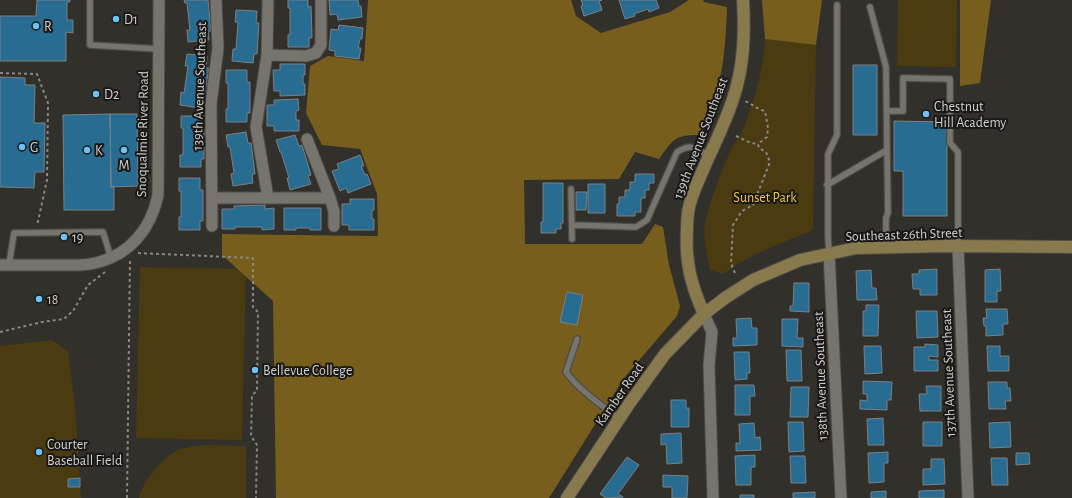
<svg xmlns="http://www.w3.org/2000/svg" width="1072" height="498" font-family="'Alegreya Sans',sans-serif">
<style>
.green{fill:#4b3b11}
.forest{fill:#775e1c}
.building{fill:#286d91;stroke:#7a8084}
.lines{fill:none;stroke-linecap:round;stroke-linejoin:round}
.lane-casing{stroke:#4e4c47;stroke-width:8}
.street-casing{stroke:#4e4c47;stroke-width:13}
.secondary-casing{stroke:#4e4c47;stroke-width:14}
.path{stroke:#888783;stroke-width:2;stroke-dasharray:3 3;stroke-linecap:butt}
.lane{stroke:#77746e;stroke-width:5.5}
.street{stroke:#77746e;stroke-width:11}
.secondary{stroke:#887a4d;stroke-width:12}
.poi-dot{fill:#6dc2f3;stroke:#191816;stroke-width:1.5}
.labels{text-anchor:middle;stroke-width:4;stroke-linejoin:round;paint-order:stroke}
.poi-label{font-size:14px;fill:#d2d1ce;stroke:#191816;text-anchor:start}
.street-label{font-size:14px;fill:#d2d1ce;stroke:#191816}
.park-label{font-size:14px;fill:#f3c552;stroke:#191816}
</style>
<rect width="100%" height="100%" fill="#32302b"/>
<path class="green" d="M898,0h59l-1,67 -59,-1z
M765,39l51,6 -3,185c-31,13 -64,24 -90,44l-13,-4c-3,-14 -7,-31 -5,-46 5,-23 15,-50 25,-72 5,-10 12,-19 16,-30 9,-24 18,-56 19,-83z
M140,267l106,2 -4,171 -106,-2z
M52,340l16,11 7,56 6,91h-81v-152z
M204,445l42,1v52h-107c2,-14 22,-38 34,-45 9,-6 20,-7 31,-8z"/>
<path class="forest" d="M368,0h203l5,16 25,17 69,-21 19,-12h14l1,2 23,5c-1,32 -3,66 -14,97 -3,10 -9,20 -14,31 -25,0 -26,5 -40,24l-24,-7 -16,27 -95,1 1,64h117l13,-20 8,3 6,38 11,41 -3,10 -53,62 -75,120h-273l-3,-197 -51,-46v-21l156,2 -1,-42 -17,-45 -38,-4 -16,-32 4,-47 18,-10 36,5z
M762,0h60l-6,45 -51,-6z
M960,0h31l-11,83 -20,3z"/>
<path class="building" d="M37,0h33v2h-3v18h6v13l-7,-1v29h-66v-45h36z
M184,0h24l3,31h-3l1,9 -21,2 -1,-12h3l-3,-27h-2z
M288,0h20v7l3,-1 1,32h-3v9h-21v-12h2v-27h-2z
M329,0h29l1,6h2l1,11 -24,3 -1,-6 -7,1z
M581,0h21l-3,1 3,9 -18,6 -3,-10 2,-1z
M619,0h37l3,8 -10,4 -1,-3 -14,5 1,2 -10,3z
M236,10l21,1 -1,12h3l-2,31h-3l-1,9 -21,-2 1,-12h3l2,-27h-3z
M339,25l24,3 -1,11h-2l-2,9h3l-2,11 -24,-3v-5l-6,-1 2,-21 7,1z
M187,54l20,2 -1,12h3l-5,31h-3l-1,9 -20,-3 1,-13 3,1 4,-27h-3z
M280,64h25v11h-2v9h2v11l-25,1v-5h-6l-1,-21h7z
M853,65h24v70h-24z
M226,70h21v12h3v31h-3v9h-21v-13h2v-26h-2z
M0,77l25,1v7h10l-1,38h11l-1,49h-9l-1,16 -34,-1z
M298,99l1,11 -3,1v9h3v11h-25v-5h-7v-21h7v-5z
M110,114l1,73 3,-1v24h-50l-1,-95z
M110,114h27l1,72 -27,1z
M181,116h20v11h3v32h-3v8h-21v-12h3v-27h-2z
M894,121l53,1v94h-44v-45h-9z
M246,132l2,11h3l4,31h-3l1,9 -20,3 -2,-12 3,-1 -4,-26h-2l-2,-12z
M295,135l4,11 3,-1 9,30 -3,1 3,8 -21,6 -3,-12h2l-8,-26h-1l-4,-12z
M360,155l4,11h-3l4,9 2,-1 4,10 -23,9 -2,-5 -6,3 -8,-20 7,-2 -2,-5z
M635,174h19v9h-5v7h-4v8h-4v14h-6v4h-18v-12h2v-7h6v-7h5v-8h5z
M179,178h21v12h3v31h-3v9h-21v-13h2v-26h-2z
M543,183h20v40h-2v6h-5v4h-15v-11h2z
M588,184h17v29h-17z
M576,192h11l-1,18h-10z
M350,199h24v11h-2v9h2v11h-25v-5h-7v-21h8z
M265,205v4l9,-1v21l-12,1v-3h-27v2h-13v-20h12v-3z
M284,208h37v22h-11v-2h-14v2h-12z
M937,269v26h-17v-6h-7l-1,-15h7v-4z
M1000,269l1,22h-4v11h-12v-32z
M871,270l1,18h4l1,12h-20l-1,-29z
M794,283h15v29l-19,-1v-5h3z
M567,292l16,3 -6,30 -17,-3z
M866,305h13l-1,31h-15v-25h3z
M986,309h21l1,15h-5v11l-17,1v-10h-2l-1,-8h4z
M916,311h21l1,26 -21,1z
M751,318l1,10h5v17l-24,1v-8h4l-1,-19z
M782,319h16l-1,19h6v9l-21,-1z
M925,344l13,1v12l-9,-1v4h9v11h-24v-24h11z
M864,346h17l1,27 -17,1z
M987,346h13v10h9v15h-21z
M786,350h15l1,31h-15z
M734,352h15l1,21h-3v6l-12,1z
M863,381l29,1 -1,18h-4v10l-27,-1v-9l7,1v-7h-4z
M988,382h19v6h3l1,13h-6l1,8h-17z
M735,385h19l1,11h-5v19h-15z
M926,386h15v25h-21l-1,-17h8z
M791,387h18l-1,30h-18z
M671,400h15v8h3v19h-18z
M883,418l1,27h-16l-1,-26z
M788,422h15l1,29 -15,1z
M923,422h19v24h-19z
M1010,422l1,25 -21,1 -1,-25z
M754,423l1,15 5,-1 1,13 -25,1v-8h4l-1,-19z
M681,433l1,30 -15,1 -1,-20 -5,1v-11z
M888,452v11h-4v19l-15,1 -1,-30z
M1016,453h13l1,11 -14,1z
M755,455v12h-4v18h-15l-1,-29z
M790,456h15l1,27h-15z
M627,457l12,8 -21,29 5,3 -17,1 -6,-4z
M991,458h16l1,27h-16z
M931,459h13l1,25 -22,1v-16h8z
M663,475l25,1 -1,22h-15v-11h-9z
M80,478v9h-12v-8z
M944,490v8h-25v-7z
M886,491v7h-15v-6z
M815,492v6h-22v-5z
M740,495h14v3h-14z"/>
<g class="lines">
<defs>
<path id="lane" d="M90,0v45l69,4
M887,111h16v-33l47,1v64l8,9v94
M827,185l60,-35 -1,-83 -16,-60
M571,189l1,50
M572,225l64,2 11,-7 30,-68c14,-9 19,-4 32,4
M886,247v-29l2,-5 -1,-63
M829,253l-1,-17v-82l9,-19v-130
M9,265l5,-32 89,-1 8,26
M577,339l-11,33c12,17 36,34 53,46"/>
<path id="street" d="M268,0l-1,55 -11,72 12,71
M267,55l39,1 10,-3 5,-8v-45
M307,139l23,59 4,13v15
M212,198h118
M212,226l-1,-122 7,-56 -2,-48
M958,246l10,252
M829,253l12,245
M0,265c20,0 41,0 61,0 12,0 23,1 34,-2 35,-8 56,-34 63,-68l1,-195
M704,314l8,18 -3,33 4,133"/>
<path id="secondary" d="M704,314c-13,-29 -19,-52 -17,-85 0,-11 1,-22 5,-32 12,-34 30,-64 41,-98 11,-33 12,-65 10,-99
M567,498l62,-94 36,-50 39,-40 21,-16 28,-18 47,-20 56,-12 91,-2 125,1"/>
</defs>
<use href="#lane" class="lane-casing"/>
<use href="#street" class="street-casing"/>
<use href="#secondary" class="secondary-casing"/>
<path class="path" d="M0,73l37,1 11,29 -1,77 -10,46
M736,136l15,7 7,1
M947,231v4
M138,253l115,5v49l5,5 -1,79 -5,4 -1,41 6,9 -1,53
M735,273l-4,-9 2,-39 9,-14 11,-6 17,-43 -4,-10 -7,-4 -1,-4 9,-7 1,-9 -3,-17c-9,-2 -14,-8 -22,-11
M0,332l42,-10 22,-3 9,-8 15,-26 17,-13
M127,498l3,-240"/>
<use href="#lane" class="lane"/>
<use href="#street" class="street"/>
<use href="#secondary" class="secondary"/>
</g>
<g class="poi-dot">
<circle cx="116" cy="19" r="4"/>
<circle cx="36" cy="26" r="4"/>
<circle cx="96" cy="94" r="4"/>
<circle cx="926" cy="114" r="4"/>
<circle cx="22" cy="147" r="4"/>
<circle cx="87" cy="150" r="4"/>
<circle cx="124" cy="150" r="4"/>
<circle cx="64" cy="237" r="4"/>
<circle cx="39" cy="299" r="4"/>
<circle cx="255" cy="370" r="4"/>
<circle cx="39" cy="452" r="4"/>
</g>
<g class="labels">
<g class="poi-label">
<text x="124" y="24">D1</text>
<text x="44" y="31">R</text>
<text x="104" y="99">D2</text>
<text x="934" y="111">Chestnut<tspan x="934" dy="16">Hill Academy</tspan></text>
<text x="30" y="152">G</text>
<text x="95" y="155">K</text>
<text x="124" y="170" text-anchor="middle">M</text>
<text x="72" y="242">19</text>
<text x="47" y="304">18</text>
<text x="263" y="375">Bellevue College</text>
<text x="47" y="449">Courter<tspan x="47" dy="16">Baseball Field</tspan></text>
</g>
<g class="street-label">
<text transform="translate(199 86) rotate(-88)" y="5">139th Avenue Southeast</text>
<text transform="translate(142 134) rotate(-89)" y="5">Snoqualmie River Road</text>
<text transform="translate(700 138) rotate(-69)" y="5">139th Avenue Southeast</text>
<text transform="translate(904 234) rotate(-2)" y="5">Southeast 26th Street</text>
<text transform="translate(948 373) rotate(-92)" y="5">137th Avenue Southeast</text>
<text transform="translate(820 376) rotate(-92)" y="5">138th Avenue Southeast</text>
<text transform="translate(619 394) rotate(-55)" y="5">Kamber Road</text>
</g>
<g class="park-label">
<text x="765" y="202">Sunset Park</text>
</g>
</g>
</svg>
